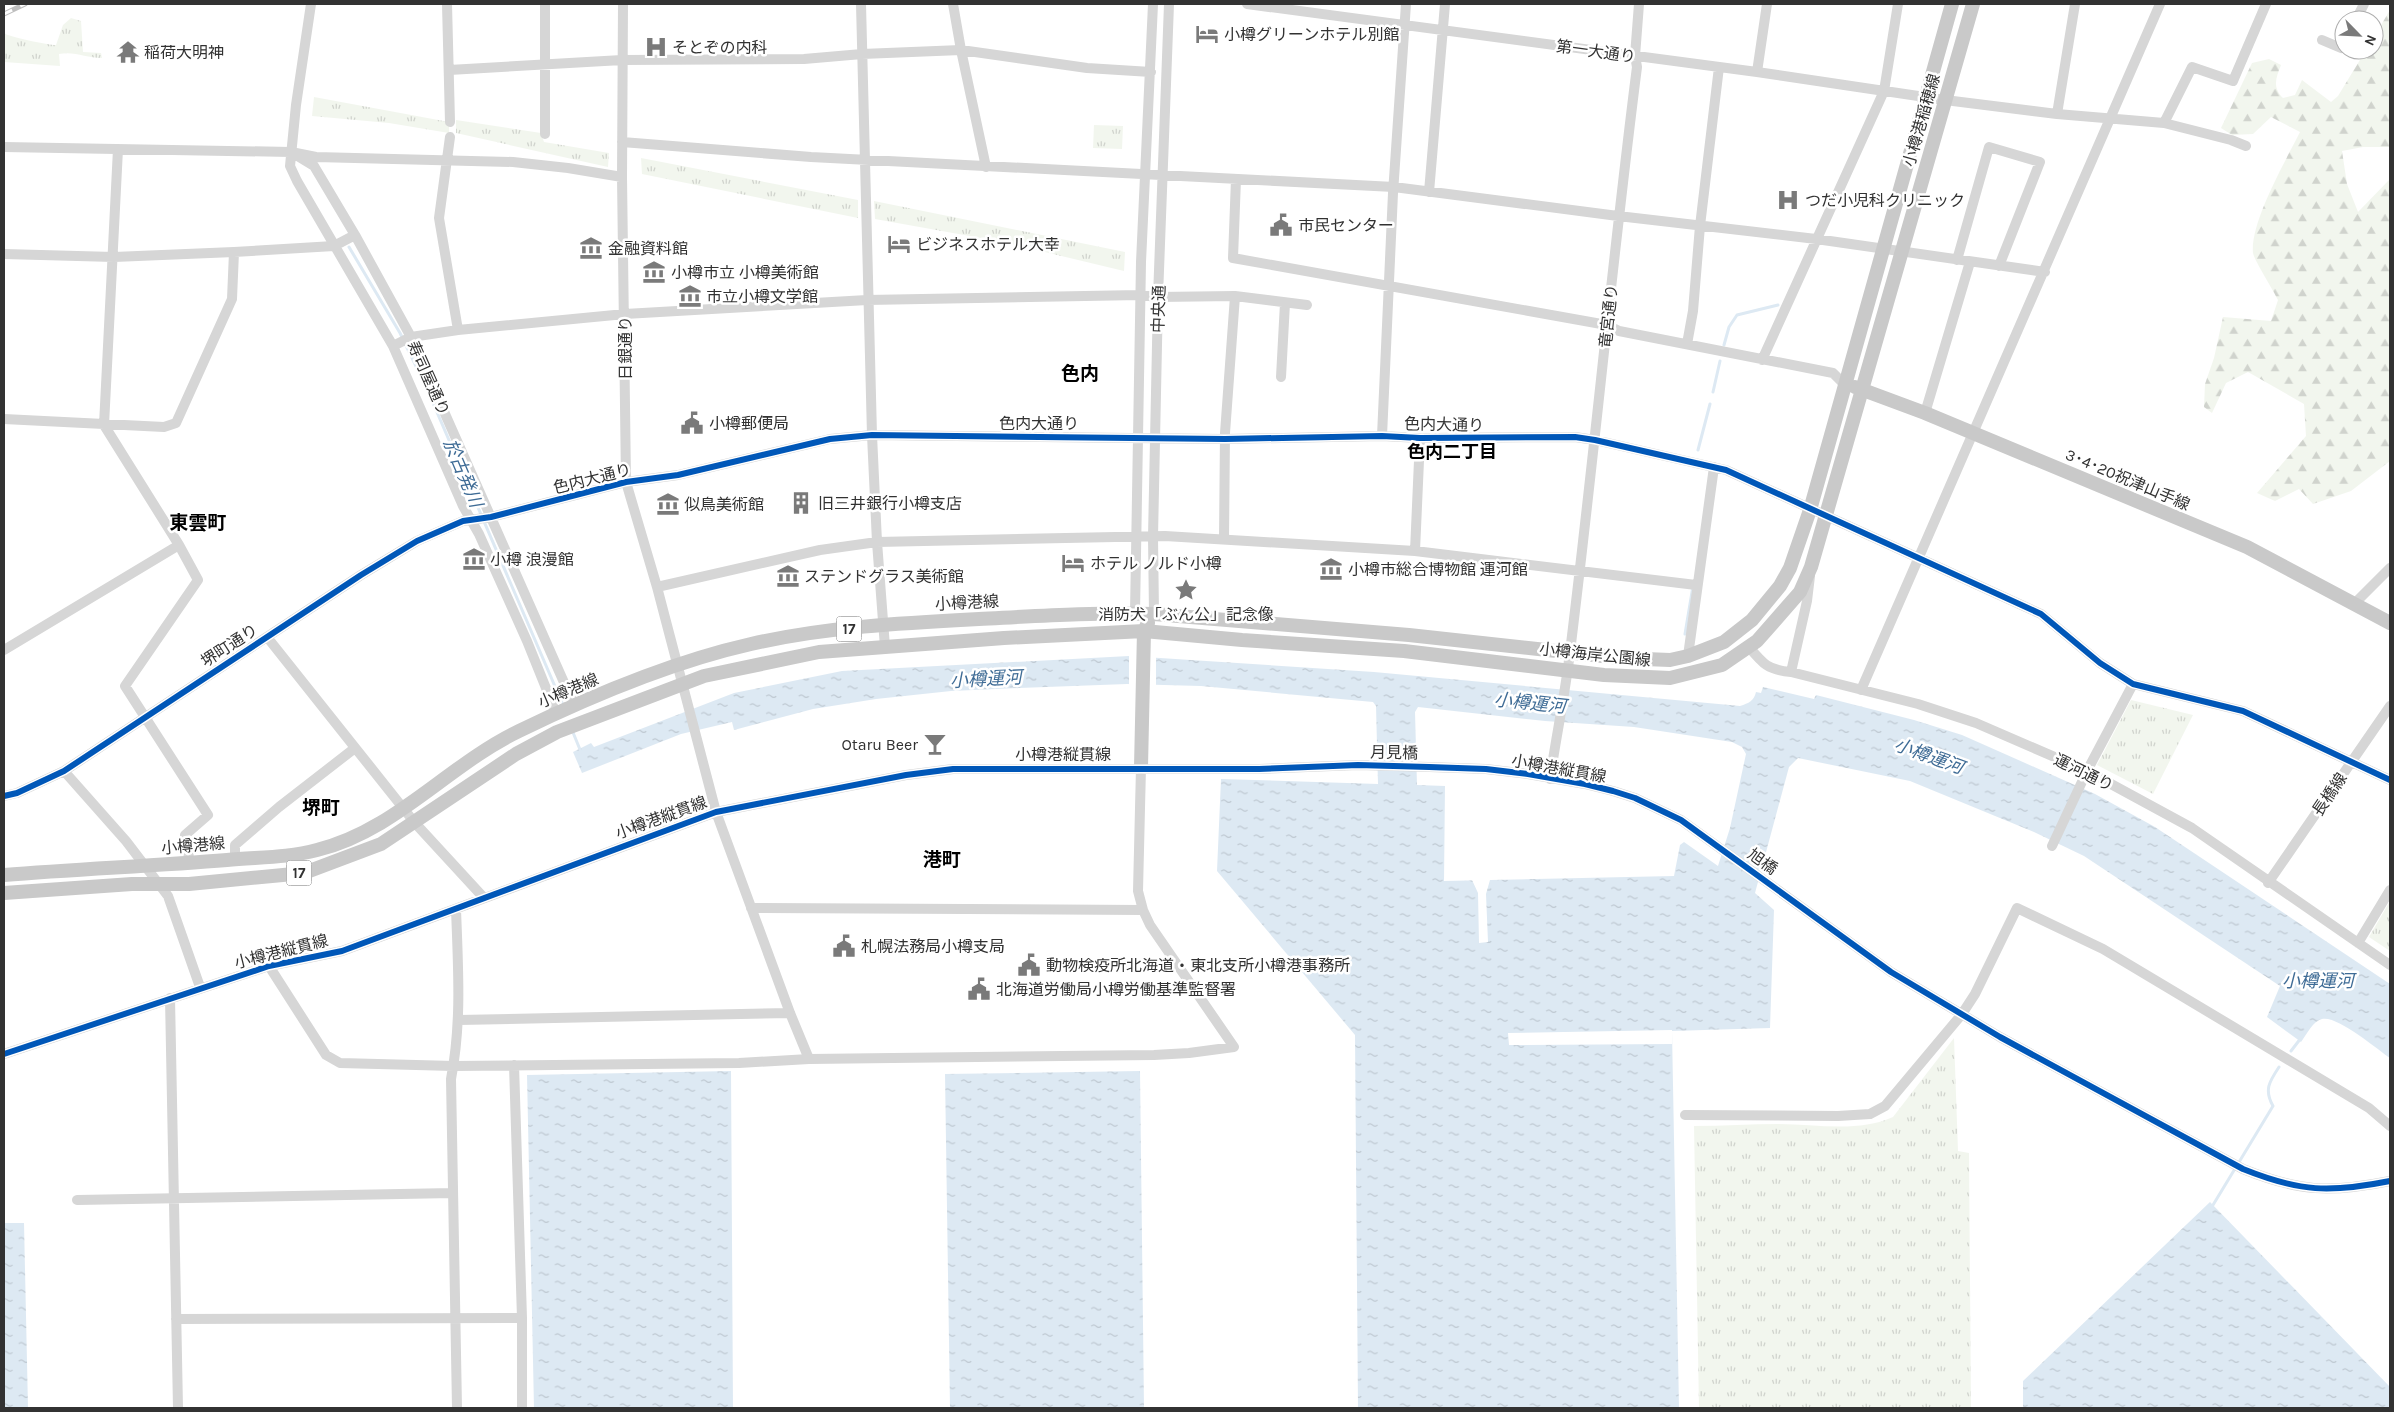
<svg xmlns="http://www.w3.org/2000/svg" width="2394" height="1412" font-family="Karla,'Noto Sans JP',sans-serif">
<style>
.grass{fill:url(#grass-tufts)}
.forest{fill:url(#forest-firs)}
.water{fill:url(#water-ripples);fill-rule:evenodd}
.pier{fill:#fff}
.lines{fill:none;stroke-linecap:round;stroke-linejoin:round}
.stream{stroke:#dde9f3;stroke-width:3}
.minor{stroke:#d6d6d6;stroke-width:10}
.major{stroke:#c9c9c9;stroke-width:14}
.rail-casing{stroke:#bebebe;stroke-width:5}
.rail{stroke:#fff;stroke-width:3;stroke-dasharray:9;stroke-linecap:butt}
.cycleway-casing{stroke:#fff;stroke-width:9}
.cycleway{stroke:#0057b8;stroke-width:6}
.labels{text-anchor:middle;stroke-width:5;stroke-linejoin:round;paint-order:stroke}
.shield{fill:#fff;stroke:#707070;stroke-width:1}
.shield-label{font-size:15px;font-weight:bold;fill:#323232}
.poi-label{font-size:16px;fill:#323232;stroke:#fff;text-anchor:start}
.street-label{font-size:16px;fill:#323232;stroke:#fff}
.neighbourhood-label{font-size:18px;font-weight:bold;fill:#000;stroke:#fff}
.water-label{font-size:18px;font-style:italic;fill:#3f6c96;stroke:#fff}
.quarter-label{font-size:19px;font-weight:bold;fill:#000;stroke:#fff}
</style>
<defs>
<pattern id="grass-tufts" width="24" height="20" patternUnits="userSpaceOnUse" patternTransform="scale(1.25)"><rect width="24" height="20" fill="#f2f6ee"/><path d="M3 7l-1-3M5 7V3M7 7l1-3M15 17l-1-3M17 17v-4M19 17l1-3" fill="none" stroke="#d0d3cd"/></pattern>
<pattern id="forest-firs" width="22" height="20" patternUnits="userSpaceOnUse" patternTransform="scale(1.25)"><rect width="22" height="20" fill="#f2f6ee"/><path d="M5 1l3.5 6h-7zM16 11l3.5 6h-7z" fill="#d0d3cd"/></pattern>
<pattern id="water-ripples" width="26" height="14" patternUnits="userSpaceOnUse" patternTransform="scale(1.25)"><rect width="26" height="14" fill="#dde9f3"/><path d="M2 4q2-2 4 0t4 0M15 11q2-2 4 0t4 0" fill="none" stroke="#bec8d1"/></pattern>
</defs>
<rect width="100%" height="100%" fill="#fff"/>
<path class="grass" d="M71,18l10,3 2,31 18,1 1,5c-16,0 -27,-7 -43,-4l1,12 -56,-4v-29c4,4 45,12 52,12l7,-20z
M314,97l135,25v11l-60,-10 -77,-7z
M456,120l85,13 3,9 65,11 -1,14 -152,-34z
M1094,125l29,1 -1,23 -29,-1z
M641,158l217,42v18l-216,-44z
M874,201l251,51 -1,19 -121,-29 -128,-23z
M2131,700l62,15 -40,79 -56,-29z
M2390,901v50l-21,-14z
M1954,1038l4,113 11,2 2,255h-272l-5,-282c29,0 57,-2 85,-2 37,0 79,9 114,-7z"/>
<path class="forest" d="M2390,10v137h-27l-21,4 5,33 11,28 32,-33v282l-39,30 -38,13 -14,-15 -24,12 -18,-8 49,-57 -2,-32 -56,-32 -22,11 -14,30 -8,-6 1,-23 9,-26 9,-41 48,4 7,-21c-4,-9 -24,-40 -25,-47 -3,-31 33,-93 47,-121l-29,-15 -18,17 -21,1 -11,-7 31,-65 17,-4 12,6c-5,13 -9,22 2,33l12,-3 7,-15 29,22 7,-6 28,-46h8v-13z"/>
<path class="water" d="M1129,656l245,16 366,34c9,-3 14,-5 16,-14l5,1 2,-6 51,12 2,-4 98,25 48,15 133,59 60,33 235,157v74c-13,-9 -53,-43 -68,-39 -9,2 -15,15 -21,23l-4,-3 -30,-22 13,-31 -196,-130 -50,-24 -124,-51 -112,-23 -9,9 -34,126 19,17 -4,118 -98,3 7,377h-321l-3,-373 -138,-164 4,-92 157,5 -2,-78 -3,-4 -172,-16 -74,-2 -108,4 -68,3 -75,8 -63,10 -79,21 -2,-8 -51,12 -99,39 -9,-21 18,-9 3,4 140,-54 108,-22zM1418,707l127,14 89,6 98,15 10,5 4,7 -16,74 -12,38 -34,-24 -4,3 -6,31 -230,5 1,-95 -28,-1 -2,-73z
M731,1071l2,337h-199l-7,-333z
M1140,1071l4,337h-194l-5,-334z
M2210,1202l180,185v21h-367v-27z
M4,1223h20l4,185h-24z"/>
<path class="pier" d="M1129,654l27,1v30h-27z
M1472,880h18l-4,14 2,48 -9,1 -1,-50z
M1672,1030v14l-163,1 -1,-12z"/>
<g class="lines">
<path class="stream" d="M349,247l51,86 27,56 136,316
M1724,345l5,-18 8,-12 41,-10
M1713,392l7,-31
M1698,450l12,-46
M1685,634l8,-48
M572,730l9,22
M2291,1051l10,-13
M2213,1205l60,-99c-9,-16 -4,-24 6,-39"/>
<path class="minor" d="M311,4l-15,101 -6,61 7,15 96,165 70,160 16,28 48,107 29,72
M447,4l3,118
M623,4l-1,173 4,305 31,105 59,225 74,201 19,46
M861,4l11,431 5,107 8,105
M953,4l8,46 25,117
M1247,4l510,68 188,28 112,14 107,9 67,17 15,6
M2356,20l8,-16
M2322,40l19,8 3,-5
M449,70l173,-10 182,-1 58,-5 99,-4 126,18 64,4
M1757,72l10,-68
M2057,114l18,-110
M2164,123l28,-56 41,14 33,-77
M545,134v-130
M450,137l-11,81 19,112
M622,142l189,15 583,30 224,29 198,23 229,33
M4,147l287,5 25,5 197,5 55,6 54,9
M118,149l-14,276 75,120 19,35 -73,106 83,129 -23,20 5,28
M291,152l23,14 41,69 56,102 163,368
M1236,179l-3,79 374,67 12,6 214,42 12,12
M1429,192l16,-188
M4,254l110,3 120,-5 100,-6 21,-11
M1957,260l32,-113 51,15 -41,104
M1687,344l6,-33 7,-85 19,-159
M393,346l18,-9 47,-7 167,-16 242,-14 273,-5 18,2 77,-1 72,9
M1762,360l122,-269 14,-87
M1281,377l4,-74
M1925,413l45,-151
M4,419l160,8 12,-4 56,-124 2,-47
M1382,436l11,-243 13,-189
M1224,539l1,-106 10,-137
M1415,551l5,-113
M657,587l163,-37 57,-8 288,-6 250,15 281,34
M2354,604l36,-36
M1135,613l6,-351 12,-258
M1154,614l-1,-77 5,-240 11,-293
M267,637l148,186 69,75
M1749,647c14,17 19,23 42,25l127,32 58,19 111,48 105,57 198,137
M4,650l175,-105
M1688,656l26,-189
M1791,672l16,-71 3,-25
M1861,690l299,-686
M64,771l62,70 42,55 32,91
M1550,779c6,-42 15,-84 20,-127 24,-194 42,-390 67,-585l-2,-11 4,-52
M4,796l13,-3 47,-22 297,-196 56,-34 46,-20 28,-4 135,-35 52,-7 152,-36 42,-4 353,4 157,-3 38,2 155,-1 20,3 131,30 315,144 59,49 33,21 110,27 147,69
M2052,846l35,-75 46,-87
M235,859v-14l44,-38 76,-59
M2268,883l122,-177
M751,908l392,2
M456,909c2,57 6,113 -5,170l6,329
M2358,943l32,-53
M269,966l57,89 14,8 114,3 285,-3 70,-4 345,-4 35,-2 45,-6 -84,-122 -7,-15 -5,-19 3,-124
M170,998l8,410
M459,1020l331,-7
M4,1054l265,-88 73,-15 374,-139 190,-37 47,-6h306l99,-4 71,2 57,2 42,5 57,10 28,7 22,7 46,22 210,152 109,65 243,132c57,23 87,24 147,12
M514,1065l8,253v90
M1685,1115l153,1 32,-2 15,-8 77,-92 13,-20 42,-86 86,41 266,159 21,18
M77,1200l376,-7
M176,1319l346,-1"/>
<path class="major" d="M1855,387l70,26 322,134 143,76
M1141,767l3,-136 4,-8
M4,875c74,-6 149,-9 223,-15 30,-3 60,-2 90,-10 78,-19 131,-85 202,-119 74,-36 152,-69 232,-87 74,-17 151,-21 228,-25 58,-3 117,-7 175,-5l255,21 211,23 50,2 18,-4 36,-14 28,-22 28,-34 10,-18 20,-58 142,-506
M4,893l128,-9h57l115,-11 77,-29 135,-90 41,-22 147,-56 115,-24 185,-14 140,-7 98,9 162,11 200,24 66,3 52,-13 35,-24 43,-49 11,-25 162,-563"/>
<defs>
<path id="rail" d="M4,14l21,-10"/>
</defs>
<use href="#rail" class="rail-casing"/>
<use href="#rail" class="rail"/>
<defs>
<path id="cycleway" d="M4,796l13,-3 47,-22 297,-196 56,-34 46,-20 28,-4 135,-35 52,-7 152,-36 42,-4 353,4 157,-3 38,2 155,-1 20,3 131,30 315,144 59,49 33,21 110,27 147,69
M4,1054l265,-88 73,-15 374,-139 190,-37 47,-6h306l99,-4 71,2 57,2 42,5 57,10 28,7 22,7 46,22 210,152 109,65 243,132c57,23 87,24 147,12"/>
</defs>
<use href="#cycleway" class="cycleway-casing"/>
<use href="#cycleway" class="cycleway"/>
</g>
<defs>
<symbol id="hotel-bare" viewBox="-9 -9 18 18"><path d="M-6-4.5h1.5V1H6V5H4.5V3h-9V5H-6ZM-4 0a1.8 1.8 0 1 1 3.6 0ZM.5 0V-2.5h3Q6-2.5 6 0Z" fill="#7a7a7a" stroke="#fff" stroke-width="2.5" paint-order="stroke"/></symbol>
<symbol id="hospital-bare" viewBox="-9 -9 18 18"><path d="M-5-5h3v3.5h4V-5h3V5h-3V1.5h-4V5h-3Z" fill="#7a7a7a" stroke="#fff" stroke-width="2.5" paint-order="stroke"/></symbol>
<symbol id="temple-bare" viewBox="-9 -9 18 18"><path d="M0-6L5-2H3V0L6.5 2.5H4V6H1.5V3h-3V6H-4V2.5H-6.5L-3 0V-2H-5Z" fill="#7a7a7a" stroke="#fff" stroke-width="2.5" paint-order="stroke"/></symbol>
<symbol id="civic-bare" viewBox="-9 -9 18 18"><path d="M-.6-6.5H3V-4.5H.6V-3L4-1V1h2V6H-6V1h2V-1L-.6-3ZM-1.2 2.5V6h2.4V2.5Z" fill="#7a7a7a" stroke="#fff" stroke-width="2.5" paint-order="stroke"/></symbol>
<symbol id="museum-bare" viewBox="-9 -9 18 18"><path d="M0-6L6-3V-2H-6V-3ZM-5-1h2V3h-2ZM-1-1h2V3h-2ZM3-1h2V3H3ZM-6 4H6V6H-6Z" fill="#7a7a7a" stroke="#fff" stroke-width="2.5" paint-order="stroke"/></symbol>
<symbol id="building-bare" viewBox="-9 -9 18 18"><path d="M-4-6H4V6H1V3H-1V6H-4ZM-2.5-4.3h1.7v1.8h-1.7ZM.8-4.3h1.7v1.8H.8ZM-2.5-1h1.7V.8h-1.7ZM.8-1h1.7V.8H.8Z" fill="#7a7a7a" stroke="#fff" stroke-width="2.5" paint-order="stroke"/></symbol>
<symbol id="sight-bare" viewBox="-9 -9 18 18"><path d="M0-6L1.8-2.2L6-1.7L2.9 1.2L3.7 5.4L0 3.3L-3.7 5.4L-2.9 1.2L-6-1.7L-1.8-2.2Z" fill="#7a7a7a" stroke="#fff" stroke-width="2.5" paint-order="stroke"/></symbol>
<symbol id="bar-bare" viewBox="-9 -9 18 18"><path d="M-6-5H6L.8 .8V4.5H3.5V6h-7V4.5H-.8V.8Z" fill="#7a7a7a" stroke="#fff" stroke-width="2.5" paint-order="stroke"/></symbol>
</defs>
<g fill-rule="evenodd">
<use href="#hotel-bare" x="1191" y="18" width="32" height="32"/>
<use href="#hospital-bare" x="640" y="31" width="32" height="32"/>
<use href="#temple-bare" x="112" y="36" width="32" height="32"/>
<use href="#hospital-bare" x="1772" y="184" width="32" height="32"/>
<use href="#civic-bare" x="1265" y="209" width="32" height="32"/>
<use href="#hotel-bare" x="883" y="228" width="32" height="32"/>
<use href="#museum-bare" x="575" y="232" width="32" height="32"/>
<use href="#museum-bare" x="638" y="256" width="32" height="32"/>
<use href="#museum-bare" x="674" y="280" width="32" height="32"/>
<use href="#civic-bare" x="676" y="407" width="32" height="32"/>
<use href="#building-bare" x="785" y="487" width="32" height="32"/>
<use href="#museum-bare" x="652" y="488" width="32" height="32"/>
<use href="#museum-bare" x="458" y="543" width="32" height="32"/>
<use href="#hotel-bare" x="1057" y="547" width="32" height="32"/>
<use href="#museum-bare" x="1315" y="553" width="32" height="32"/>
<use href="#museum-bare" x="772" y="560" width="32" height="32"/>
<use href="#sight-bare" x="1170" y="574" width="32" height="32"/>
<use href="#bar-bare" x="919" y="728" width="32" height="32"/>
<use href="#civic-bare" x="828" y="930" width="32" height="32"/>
<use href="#civic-bare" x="1013" y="949" width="32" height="32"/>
<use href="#civic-bare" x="963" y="973" width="32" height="32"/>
</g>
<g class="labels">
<g class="shield">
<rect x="836.5" y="616.5" width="25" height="25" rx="4"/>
<rect x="286.5" y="860.5" width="25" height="25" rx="4"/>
</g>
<g class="shield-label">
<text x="849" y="634">17</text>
<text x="299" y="878">17</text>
</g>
<g class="poi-label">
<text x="1224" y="40">小樽グリーンホテル別館</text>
<text x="672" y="53">そとぞの内科</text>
<text x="144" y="58">稲荷大明神</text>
<text x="1805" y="206">つだ小児科クリニック</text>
<text x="1298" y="231">市民センター</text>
<text x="916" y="250">ビジネスホテル大幸</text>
<text x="608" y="254">金融資料館</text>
<text x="671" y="278">小樽市立 小樽美術館</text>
<text x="706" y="302">市立小樽文学館</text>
<text x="709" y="429">小樽郵便局</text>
<text x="818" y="509">旧三井銀行小樽支店</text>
<text x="684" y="510">似鳥美術館</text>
<text x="490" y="565">小樽 浪漫館</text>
<text x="1090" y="569">ホテル ノルド小樽</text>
<text x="1348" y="575">小樽市総合博物館 運河館</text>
<text x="804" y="582">ステンドグラス美術館</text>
<text x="1186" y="620" text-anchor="middle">消防犬「ぶん公」記念像</text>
<text x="918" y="750" text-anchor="end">Otaru Beer</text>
<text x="861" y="952">札幌法務局小樽支局</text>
<text x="1046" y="971">動物検疫所北海道・東北支所小樽港事務所</text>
<text x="996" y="995">北海道労働局小樽労働基準監督署</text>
</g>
<g class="street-label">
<text transform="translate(1596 51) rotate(8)" y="6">第一大通り</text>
<text transform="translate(1921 120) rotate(-74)" y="6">小樽港稲穂線</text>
<text transform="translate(1158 309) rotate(-88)" y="6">中央通</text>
<text transform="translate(1608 316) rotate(-84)" y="6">竜宮通り</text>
<text transform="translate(625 348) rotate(-90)" y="6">日銀通り</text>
<text transform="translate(429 378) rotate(66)" y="6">寿司屋通り</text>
<text x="1039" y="429">色内大通り</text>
<text transform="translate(1444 424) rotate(1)" y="6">色内大通り</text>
<text transform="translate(592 478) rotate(-14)" y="6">色内大通り</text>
<text transform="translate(2128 479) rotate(23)" y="6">3･4･20祝津山手線</text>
<text transform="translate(967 602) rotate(-3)" y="6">小樽港線</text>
<text transform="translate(229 645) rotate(-33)" y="6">堺町通り</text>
<text transform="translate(1595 654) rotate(6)" y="6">小樽海岸公園線</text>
<text transform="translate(568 690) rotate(-23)" y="6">小樽港線</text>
<text transform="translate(1394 752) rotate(1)" y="6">月見橋</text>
<text x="1063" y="760">小樽港縦貫線</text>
<text transform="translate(1559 768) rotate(10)" y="6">小樽港縦貫線</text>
<text transform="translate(2084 772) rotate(26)" y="6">運河通り</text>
<text transform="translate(2329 794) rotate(-56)" y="6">長橋線</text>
<text transform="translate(661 817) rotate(-20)" y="6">小樽港縦貫線</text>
<text transform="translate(193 845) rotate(-5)" y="6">小樽港線</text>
<text transform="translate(1763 861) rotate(36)" y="6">旭橋</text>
<text transform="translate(281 951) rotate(-14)" y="6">小樽港縦貫線</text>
</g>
<g class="neighbourhood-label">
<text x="1452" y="458">色内二丁目</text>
</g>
<g class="water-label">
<text transform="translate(463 473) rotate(67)" y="6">於古発川</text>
<text transform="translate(986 679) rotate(-3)" y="6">小樽運河</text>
<text transform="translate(1530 703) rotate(6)" y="6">小樽運河</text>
<text transform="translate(1929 756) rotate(20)" y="6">小樽運河</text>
<text x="2318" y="987">小樽運河</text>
</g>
<g class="quarter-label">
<text x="1080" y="380">色内</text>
<text x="198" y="529">東雲町</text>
<text x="321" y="814">堺町</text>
<text x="942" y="866">港町</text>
</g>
</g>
<rect width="2394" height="1412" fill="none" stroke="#323232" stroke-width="10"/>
<g transform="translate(2359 35) rotate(114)"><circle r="24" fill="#ffffff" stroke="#adadad"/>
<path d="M0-4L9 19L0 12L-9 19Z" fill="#7a7a7a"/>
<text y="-8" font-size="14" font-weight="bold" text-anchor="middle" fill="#323232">N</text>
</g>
</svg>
